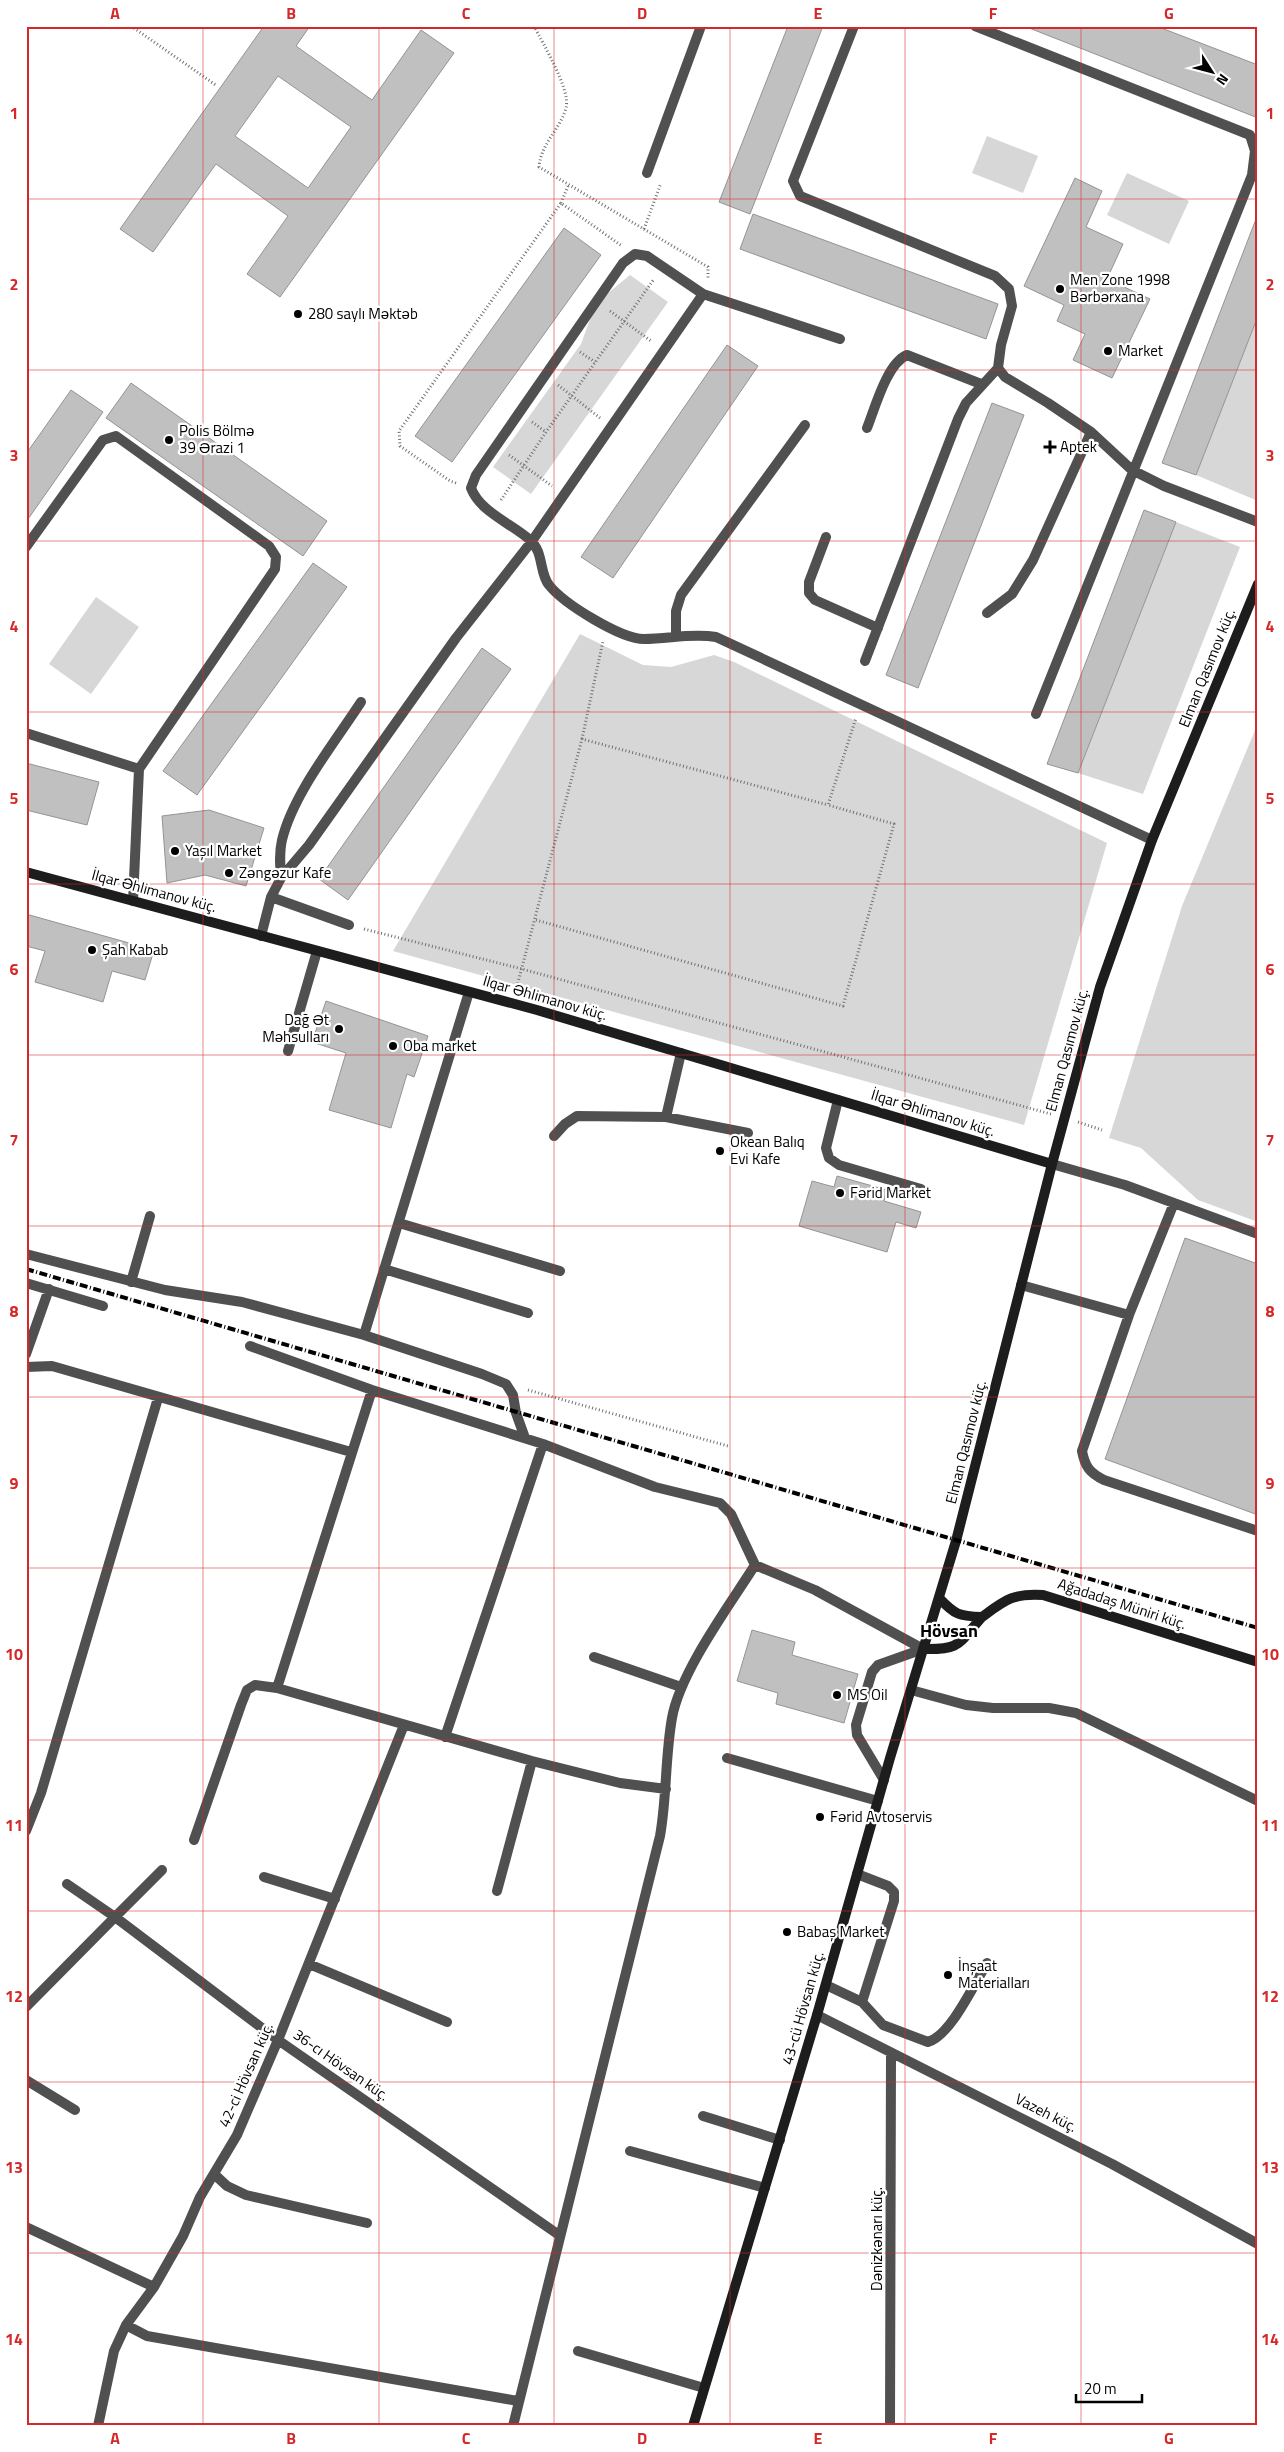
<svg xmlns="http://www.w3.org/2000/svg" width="1284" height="2452" font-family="'Titillium Web',sans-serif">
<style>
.green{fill:#d7d7d7}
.building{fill:#c0c0c0;stroke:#949494;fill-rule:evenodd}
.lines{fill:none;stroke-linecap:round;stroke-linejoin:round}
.path{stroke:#727272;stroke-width:3;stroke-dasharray:1 2.5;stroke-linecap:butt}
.lane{stroke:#505050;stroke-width:10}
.street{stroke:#505050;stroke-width:10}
.secondary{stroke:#1d1d1d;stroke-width:10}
.rail{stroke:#000;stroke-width:4;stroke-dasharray:8 2.5 1 2.5;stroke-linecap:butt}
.grid{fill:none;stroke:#d62828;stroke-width:1;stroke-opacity:0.55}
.poi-dot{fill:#000;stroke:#fff;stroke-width:2}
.labels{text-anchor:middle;stroke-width:4.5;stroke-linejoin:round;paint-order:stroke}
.poi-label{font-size:15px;fill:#000;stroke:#fff;text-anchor:start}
.street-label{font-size:15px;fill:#000;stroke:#fff}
.quarter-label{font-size:18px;font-weight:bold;fill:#000;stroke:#fff}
.neatline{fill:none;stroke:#d62828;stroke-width:2}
.grid-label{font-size:16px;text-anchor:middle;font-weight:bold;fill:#d62828}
</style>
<rect width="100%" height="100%" fill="#fff"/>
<path class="green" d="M987,136l51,20 -15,37 -51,-20z
M1127,173l62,28 -20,43 -62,-29z
M630,275l38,27 -137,192 -38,-27 88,-123 15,-41z
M1258,316v185l-62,-26z
M1176,522l64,25 -97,247 -65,-21z
M96,597l43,30 -48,67 -42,-30z
M580,634l63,31 28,2 43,-12 20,7 373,181 -83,282 -631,-174z
M1258,723v499l-60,-22 -57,-52 -32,-10 73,-232z"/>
<path class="building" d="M264,26h46l-14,20 76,54 49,-70 33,23 -174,244 -33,-23 41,-58 -72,-52 -63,88 -33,-23zM278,76l73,51 -43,61 -73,-52z
M788,26h35l-73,188 -31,-12z
M1024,26h132l102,39v53z
M1075,178l27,13 -16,36 37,17 -16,35 43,20 -38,79 -39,-18 12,-26 -28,-13 7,-16 -40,-19z
M753,214l245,90 -12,35 -246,-90z
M1256,219l2,97 -62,159 -34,-12z
M564,228l37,27 -149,207 -37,-26z
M727,345l31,21 -145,212 -32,-21z
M131,383l196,138 -24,35 -197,-138z
M71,390l32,22 -77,110v-68z
M992,403l32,12 -106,273 -32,-13z
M1144,510l32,12 -98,251 -31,-9z
M313,563l34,24 -150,208 -34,-24z
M482,648l29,21 -163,231 -29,-21z
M26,763l73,19 -12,43 -61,-15z
M209,810l55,18 -18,58 -41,-11 -38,8 -5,-67z
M26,914l128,36 -9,30 -33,-9 -9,31 -68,-20 10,-31 -19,-5z
M326,1001l102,35 -14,41 -7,-3 -16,54 -62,-18 17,-57 -34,-11z
M837,1176l50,14 -3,11 37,11 -5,16 -20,-6 -9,30 -88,-26 13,-45 22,6z
M1185,1238l73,26v251l-153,-56z
M752,1630l43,12 -3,13 66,19 -14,49 -68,-19 2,-11 -41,-12z"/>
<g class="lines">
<path class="path" d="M131,26l86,60
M534,26c9,18 37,64 32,82 -6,22 -25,35 -27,59l169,100v11
M561,203l7,-17
M644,229l17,-46
M610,311l41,30
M580,352l15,10
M558,385l42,33
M532,422l14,10
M509,455l43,31
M456,483l-6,-2 -50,-35 -1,-15 162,-228 61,43
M501,500l45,-68 108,-153
M582,739l21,-98
M536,920l307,86 51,-182 -66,-19 28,-87
M364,929l158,40 529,145
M516,990l66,-251 246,66
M1078,1122l24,8
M528,1390l200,56"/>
<path class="lane" d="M854,26l-61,155 7,15 195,80 14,13 3,17 -11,39 -3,23 -32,35 -8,16 -93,242
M975,26l275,109 5,16 -3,24 -216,539
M647,173l54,-147
M703,294l137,45
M998,368l7,9 43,26 43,29 41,38 32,16 94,36
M867,428c8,-20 20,-65 40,-73l74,29
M826,537l-17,45v11l6,7 63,28
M26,547l77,-107 13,-4 153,110 7,11 -1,12 -136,200
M987,613l25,-19 21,-34 58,-128
M676,636v-25l5,-16 124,-170
M26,733l113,36 -6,132
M281,878c-1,-13 -2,-25 1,-38 11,-46 53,-98 79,-138
M271,897l78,28
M261,936l10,-39 10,-19 28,-33 147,-207 76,-97 171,-247 -56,-38 -12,-2 -12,9 -147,212 -5,13c9,24 40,35 59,52 14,12 9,33 19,45 15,19 72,54 95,54 25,0 47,-6 72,-2l436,203
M838,1100l-12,48 3,10 10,7 82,24
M666,1117l15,-64
M554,1136l11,-12 12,-8 89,1 82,16
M1052,1164l73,21 133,49
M1174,1203l-45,112 -47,136c3,16 8,22 22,29l154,51
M1021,1285l108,30
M727,1758l151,43
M884,1780l-27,-45 -1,-10 16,-53 6,-7 45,-16
M857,1874l31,12 6,6v9l-32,101
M826,1985l36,17 21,23 45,17c23,-7 46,-58 59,-79
M703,2116l77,24
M630,2151l135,37
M578,2351l126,37"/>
<path class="street" d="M288,1051l29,-100
M399,1223l161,48
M26,1254l139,36 77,12 122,33 118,39 24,10 7,11 3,18 9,25
M384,1269l144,44
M131,1282l19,-66
M26,1283l77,23
M364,1335l105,-343
M250,1346l122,44 171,54 112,43 65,16 11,11 24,51 60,25 108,59
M26,1354l23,-65
M26,1367l26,-1 299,86
M594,1657l87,30
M277,1688l95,-298
M911,1690l55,15 27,3h56l27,5 182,88
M445,1737l98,-293
M26,1831l15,-38 117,-395
M194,1840l47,-135 6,-15 8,-5 22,3 255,73 88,22 46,6
M264,1877l71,22
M67,1884l48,33 47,-47
M497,1891l35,-130
M309,1964l138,58
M26,2007l89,-90 163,123 281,195
M817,2015l295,149 146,80
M26,2080l49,30
M214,2174l13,12 19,9 121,28
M26,2227l128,60
M126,2325l21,11 371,65
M98,2426l16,-75 12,-26 28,-38 29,-51 17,-39 37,-62 41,-95 126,-315
M513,2426l147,-590c7,-39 5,-79 12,-118 8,-46 57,-112 83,-153
M890,2426l1,-373"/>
<path class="secondary" d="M26,872l511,138 515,154
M982,1617c23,-17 31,-24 61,-22l215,67
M923,1649c38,1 35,-5 59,-32 -23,-1 -27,-2 -43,-19
M693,2426l124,-411 73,-257 66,-217 96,-377 48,-177 52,-147 106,-256"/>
<path class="rail" d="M26,1269l1232,359"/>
</g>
<path class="grid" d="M203,26v2400M379,26v2400M554,26v2400M730,26v2400M905,26v2400M1081,26v2400M26,199h1232M26,370h1232M26,541h1232M26,712h1232M26,884h1232M26,1055h1232M26,1226h1232M26,1397h1232M26,1568h1232M26,1740h1232M26,1911h1232M26,2082h1232M26,2253h1232"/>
<g class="poi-dot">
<circle cx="1060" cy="289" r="5"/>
<circle cx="298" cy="314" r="5"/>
<circle cx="1108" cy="351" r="5"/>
<circle cx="169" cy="440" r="5"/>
<path d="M1047.5 439.5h5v5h5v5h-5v5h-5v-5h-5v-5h5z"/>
<circle cx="175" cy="851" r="5"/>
<circle cx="229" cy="873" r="5"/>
<circle cx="92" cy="950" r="5"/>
<circle cx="339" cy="1029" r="5"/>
<circle cx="393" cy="1046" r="5"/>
<circle cx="720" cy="1151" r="5"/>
<circle cx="840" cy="1193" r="5"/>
<circle cx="837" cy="1695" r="5"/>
<circle cx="820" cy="1817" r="5"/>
<circle cx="787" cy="1932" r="5"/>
<circle cx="948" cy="1975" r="5"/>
</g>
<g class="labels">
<g class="poi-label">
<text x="1070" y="285">Men Zone 1998<tspan x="1070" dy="17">Bərbərxana</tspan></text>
<text x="308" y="319">280 saylı Məktəb</text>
<text x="1118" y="356">Market</text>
<text x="179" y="436">Polis Bölmə<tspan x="179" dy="17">39 Ərazi 1</tspan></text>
<text x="1060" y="452">Aptek</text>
<text x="185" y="856">Yaşıl Market</text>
<text x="239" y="878">Zəngəzur Kafe</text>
<text x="102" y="955">Şah Kabab</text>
<text x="329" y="1025" text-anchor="end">Dağ Ət<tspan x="329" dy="17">Məhsulları</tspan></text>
<text x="403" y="1051">Oba market</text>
<text x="730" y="1147">Okean Balıq<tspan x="730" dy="17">Evi Kafe</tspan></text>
<text x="850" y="1198">Fərid Market</text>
<text x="847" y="1700">MS Oil</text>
<text x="830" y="1822">Fərid Avtoservis</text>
<text x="797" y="1937">Babaş Market</text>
<text x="958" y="1971">İnşaat<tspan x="958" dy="17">Materialları</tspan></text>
</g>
<g class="street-label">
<text transform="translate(1207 668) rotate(-68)" y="5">Elman Qasımov küç.</text>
<text transform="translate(154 891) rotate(15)" y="5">İlqar Əhlimanov küç.</text>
<text transform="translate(545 998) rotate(16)" y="5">İlqar Əhlimanov küç.</text>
<text transform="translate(1067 1050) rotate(-75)" y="5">Elman Qasımov küç.</text>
<text transform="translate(933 1113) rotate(17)" y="5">İlqar Əhlimanov küç.</text>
<text transform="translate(966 1442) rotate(-76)" y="5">Elman Qasımov küç.</text>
<text transform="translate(1122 1604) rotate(18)" y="5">Ağadadaş Müniri küç.</text>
<text transform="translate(803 2008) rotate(-74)" y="5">43-cü Hövsan küç.</text>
<text transform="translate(341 2065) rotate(35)" y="5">36-cı Hövsan küç.</text>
<text transform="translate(246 2075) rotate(-66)" y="5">42-ci Hövsan küç.</text>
<text transform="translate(1046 2113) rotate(27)" y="5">Vazeh küç.</text>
<text transform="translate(877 2239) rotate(-90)" y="5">Dənizkənarı küç.</text>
</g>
<g class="quarter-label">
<text x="949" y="1637">Hövsan</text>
</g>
</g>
<rect width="1284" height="2452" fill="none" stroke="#ffffff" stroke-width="55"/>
<g transform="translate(1212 72) rotate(126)" stroke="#ffffff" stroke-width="4" paint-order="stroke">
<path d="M0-4L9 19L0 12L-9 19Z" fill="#000000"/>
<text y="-8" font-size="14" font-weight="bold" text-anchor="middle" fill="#000000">N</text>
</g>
<path d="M1076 2394v8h66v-8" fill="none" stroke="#000000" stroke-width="2.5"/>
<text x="1084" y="2394" font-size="15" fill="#000000" stroke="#ffffff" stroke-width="4" paint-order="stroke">20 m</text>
<rect x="28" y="28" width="1228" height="2396" class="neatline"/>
<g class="grid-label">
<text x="115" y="19">A</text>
<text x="291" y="19">B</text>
<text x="466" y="19">C</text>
<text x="642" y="19">D</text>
<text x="818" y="19">E</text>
<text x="993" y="19">F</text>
<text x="1169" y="19">G</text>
<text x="14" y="119">1</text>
<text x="1270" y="119">1</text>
<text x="14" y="290">2</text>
<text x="1270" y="290">2</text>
<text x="14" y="461">3</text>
<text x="1270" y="461">3</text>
<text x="14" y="632">4</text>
<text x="1270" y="632">4</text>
<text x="14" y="804">5</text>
<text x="1270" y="804">5</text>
<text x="14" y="975">6</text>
<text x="1270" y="975">6</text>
<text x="14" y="1146">7</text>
<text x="1270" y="1146">7</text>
<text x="14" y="1317">8</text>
<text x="1270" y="1317">8</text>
<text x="14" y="1489">9</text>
<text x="1270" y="1489">9</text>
<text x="14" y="1660">10</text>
<text x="1270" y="1660">10</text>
<text x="14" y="1831">11</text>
<text x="1270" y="1831">11</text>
<text x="14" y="2002">12</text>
<text x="1270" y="2002">12</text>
<text x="14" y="2173">13</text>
<text x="1270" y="2173">13</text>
<text x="14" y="2345">14</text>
<text x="1270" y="2345">14</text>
<text x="115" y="2444">A</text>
<text x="291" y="2444">B</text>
<text x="466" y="2444">C</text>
<text x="642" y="2444">D</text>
<text x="818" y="2444">E</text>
<text x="993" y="2444">F</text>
<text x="1169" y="2444">G</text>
</g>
</svg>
